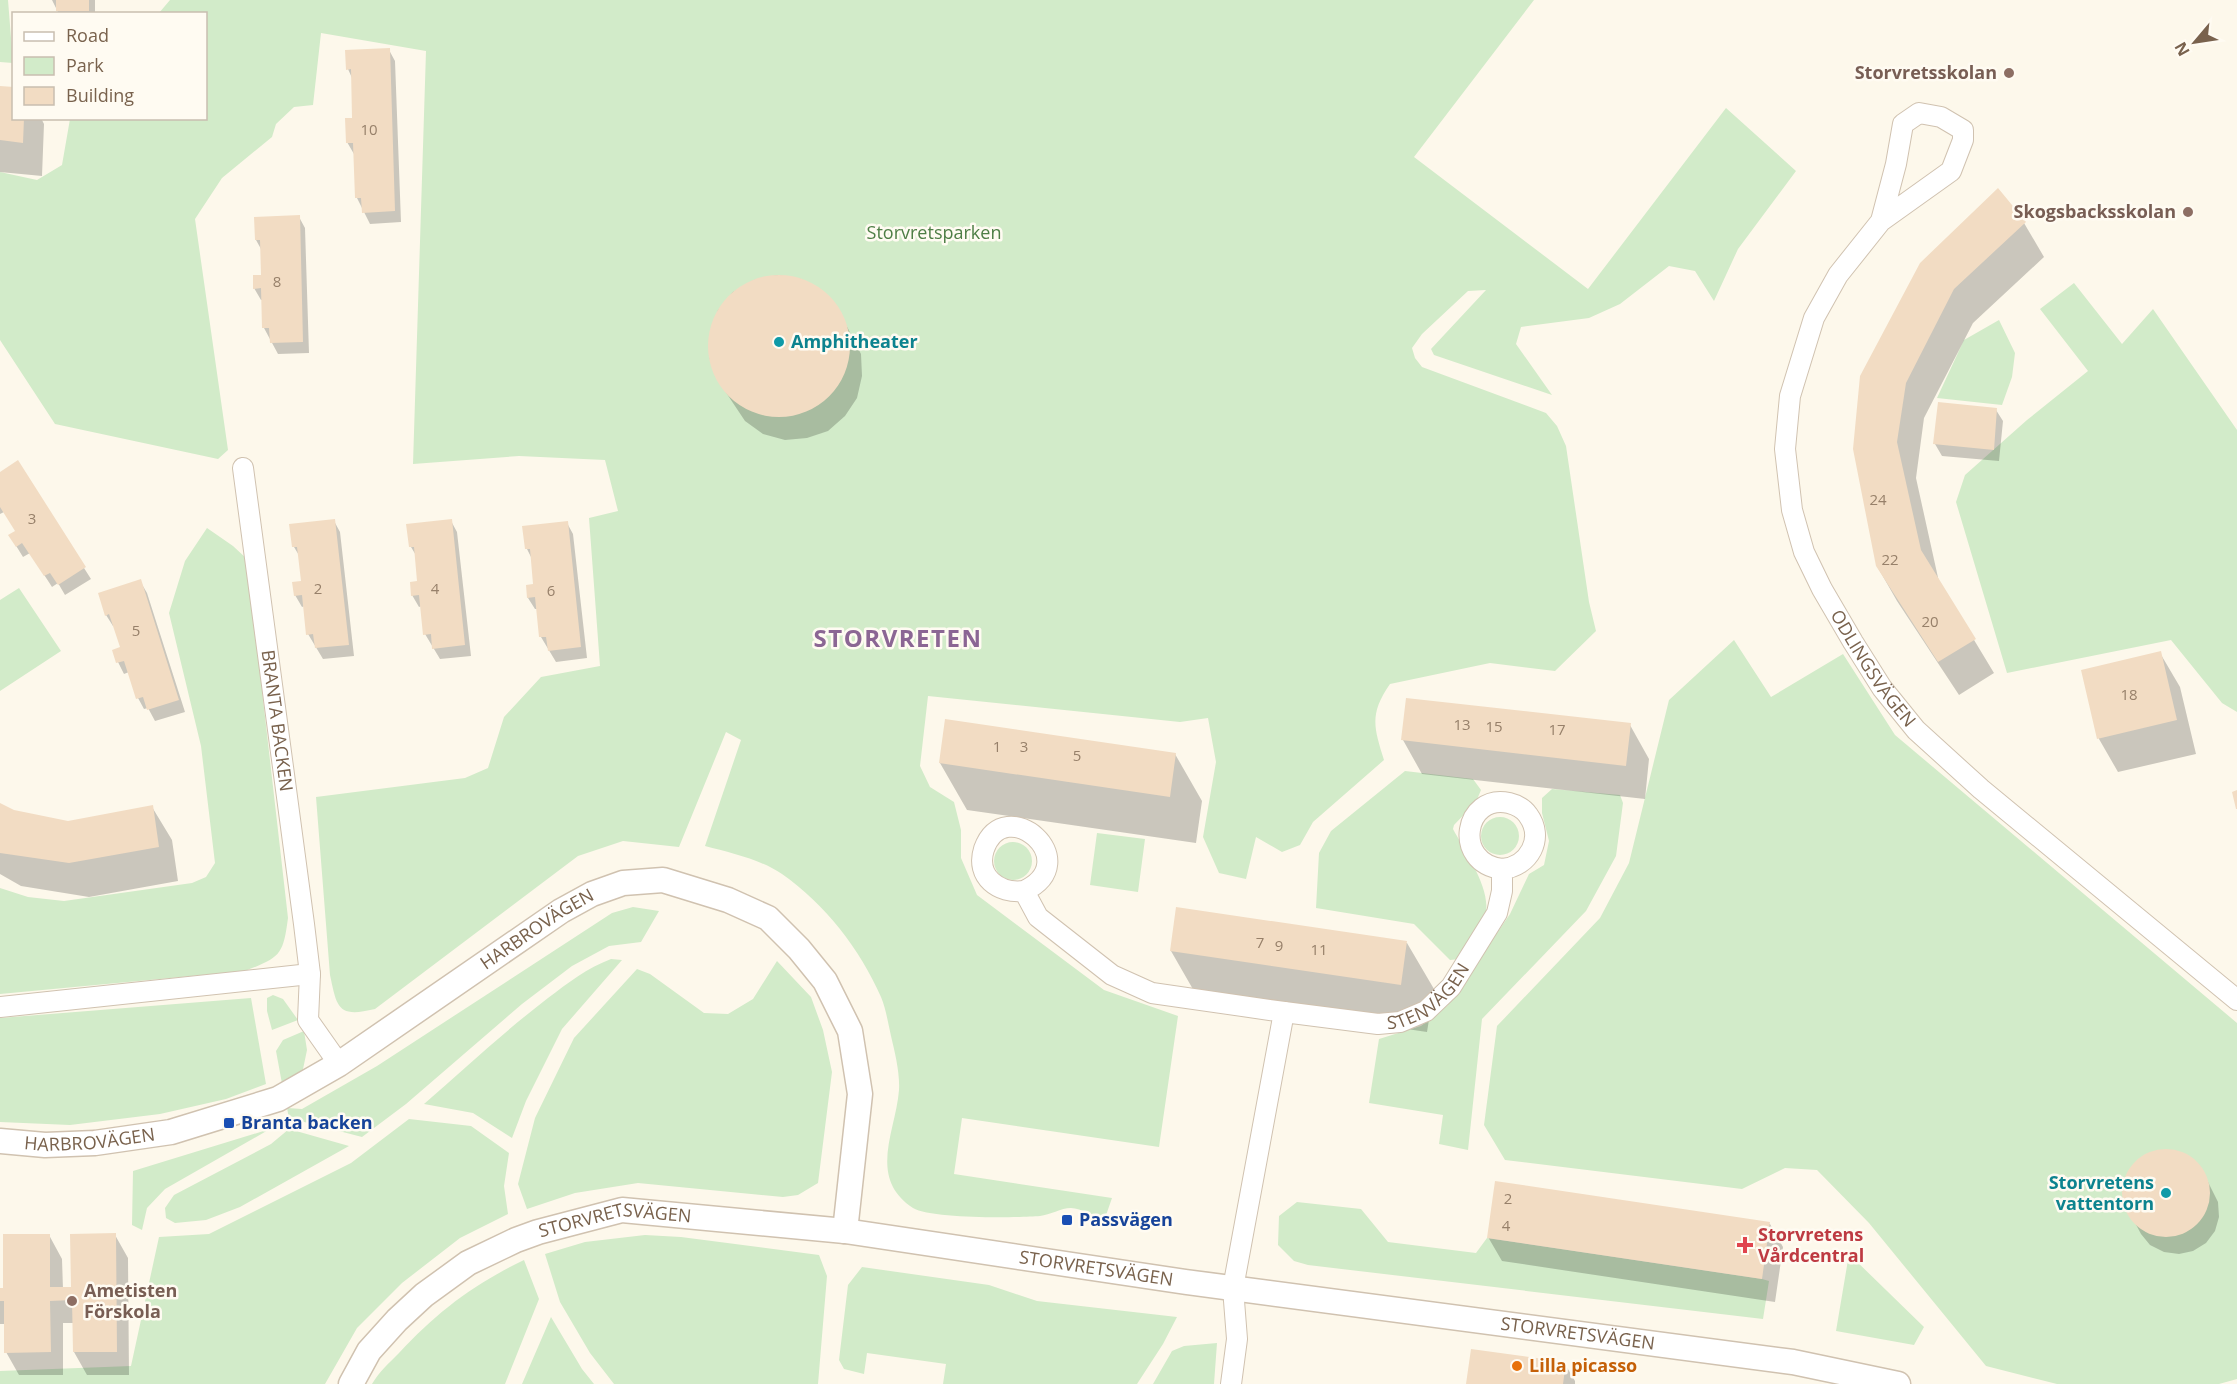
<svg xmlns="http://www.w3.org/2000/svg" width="2237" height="1384" font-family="'Open Sans',sans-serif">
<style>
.green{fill:#d2ebc9}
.shadow{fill:#0003}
.building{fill:#f2dcc3}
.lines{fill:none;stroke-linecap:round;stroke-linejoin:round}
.minor-casing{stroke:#d0c2b0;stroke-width:22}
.tertiary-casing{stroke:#d0c2b0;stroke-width:27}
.minor{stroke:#fff;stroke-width:20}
.tertiary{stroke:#fff;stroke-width:24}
.education-dot{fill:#8d6e63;stroke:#fffbf2;stroke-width:2}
.culture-dot{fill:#0f9aa8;stroke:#fffbf2;stroke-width:2}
.transit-dot{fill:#1a4fb4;stroke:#fffbf2;stroke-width:2}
.health-dot{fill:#e0444e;stroke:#fffbf2;stroke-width:2}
.food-dot{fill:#e8710a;stroke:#fffbf2;stroke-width:2}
.labels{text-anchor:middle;stroke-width:5;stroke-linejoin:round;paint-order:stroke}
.number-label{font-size:15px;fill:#97806a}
.education-label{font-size:18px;font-weight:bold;fill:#785e54;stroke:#fffbf2;text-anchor:end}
.park-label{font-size:18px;fill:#4e7e45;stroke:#fffbf2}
.culture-label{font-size:18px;font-weight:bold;fill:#0d838f;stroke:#fffbf2;text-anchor:start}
.street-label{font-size:18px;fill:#79624d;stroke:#fffbf2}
.transit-label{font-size:18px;font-weight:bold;fill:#164399;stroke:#fffbf2;text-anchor:start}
.health-label{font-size:18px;font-weight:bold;fill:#be3a42;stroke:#fffbf2;text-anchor:start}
.food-label{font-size:18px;font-weight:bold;fill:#c56008;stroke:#fffbf2;text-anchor:start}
.district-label{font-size:24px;font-weight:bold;letter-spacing:1.5px;fill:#8b6694;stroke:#fffbf2}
</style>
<rect width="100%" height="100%" fill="#fdf8eb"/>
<path class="green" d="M0,0h8l5,63 -13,-1z
M170,0h1364l-120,157 174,132 138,-181 70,63 -58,78 -24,52 -19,-30 -26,-5 -49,38 -31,14 -68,9 -5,17 36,51 -118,-40 -3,-6 55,-59 -18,1 -46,43 -10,14 3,10 7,9 124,46 11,13 9,20 23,156 7,29 -41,40 -65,-8 -100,21c-21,30 -16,44 -6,76l-71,62 -13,23 -18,7 -26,-15 -10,42 -27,-6 -16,-36 13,-75 -8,-44 -28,4 -252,-26 -8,70 10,21 24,15 7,28v28l16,37 127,95 74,26 -19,131 -197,-29 -8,56 158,24 -8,23c-9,-3 -23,-13 -33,-13 -10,0 -21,7 -31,8 -24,2 -109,3 -127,-8 -46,-30 -17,-77 -14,-118 1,-17 -4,-37 -8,-54 -3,-13 -5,-27 -10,-39 -21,-48 -56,-93 -99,-123 -22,-15 -51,-21 -77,-28l36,-106 -15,-8 -47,115 -56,-6 -45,15 -203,153c-37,9 -38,-1 -45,-34l-14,-178 149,-19 23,-10 16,-51 37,-40 59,-11 -11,-148 29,-7 -13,-51 -86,-4 -106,8 13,-413 -105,-18 -8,72 -19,2 -18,17 -4,13 -50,41 -27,41 33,231 -10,9 -163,-35 -55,-84v-168l37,8 25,-15 8,-46 136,-1v-104l-47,-1z
M2074,283l48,61 31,-35 84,121v282l-15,-9 -51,-63 -164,33 -51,-171 9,-27 62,-55 61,-49 -48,-62z
M1999,320l16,33 -3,24 -10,28 -65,-7 27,-58z
M207,528l26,18 14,13 41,359c-5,38 -8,39 -43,53l-245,23v-106l28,9 36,4 128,-18 14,-6 9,-14 -14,-117 -32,-133 16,-52z
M19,588l42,63 -61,40v-91z
M1734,640l37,57 72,-43 52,81 342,288v356l-18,5h-162l-71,-18 -117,-143 -52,-53 -32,-2 -43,21 -237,-29 -21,-35 13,-99 103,-108 29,-55 40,-163z
M1405,771l68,8 8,11 -5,12 -22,23 -1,4c11,21 40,62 32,86 -5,15 -18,30 -26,44l-9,1 -36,-36 -98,-16 3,-55 12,-22z
M1552,789l68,6 3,8 -7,53 -30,55 -104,108 -14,131 -29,-6 4,-29 -74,-12 10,-64 42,-13 26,-20 63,-92 19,-40 15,-9 5,-24 -7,-28v-15z
M1481 836a19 19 0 1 1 38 0a19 19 0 1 1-38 0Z
M1097,833l48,6 -7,53 -48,-7z
M994 861a19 19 0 1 1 38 0a19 19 0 1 1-38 0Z
M633,907l26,4 -18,31 -32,4 -37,20 -50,38 -116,100 -44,33 -73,-19 -2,-10 15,1 75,-43 235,-153z
M611,959l11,1 -60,69 -36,72 -14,37 -39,-25 -49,-9c41,-36 81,-73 124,-106 20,-15 39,-30 63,-39z
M777,961l34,36 12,33 9,42 -14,111 -20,12 -15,2 -145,-14 -63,10 -48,16 -9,-25 17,-66 39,-80 63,-69 13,5 54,39 24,1 25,-15z
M273,995l10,4 15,21 -26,10 -5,-19v-13z
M251,998l15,86 -40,15 -66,15 -90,11 -70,-3v-104z
M304,1031l3,19 -5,24 -19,15 -7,-38 7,-11z
M409,1119l62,7 38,27 -5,33 4,28 -48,24 -58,45 -45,45 -32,56h-325v-13l131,-5 28,-129 50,-3 142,-71z
M270,1129l-105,60 -18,19 -5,22 -10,-5 1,-54z
M289,1129l60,17 -109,61 -34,13 -31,3 -9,-5 -1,-10 9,-13 97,-51z
M1297,1202l64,7 27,33 88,11 11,-15 275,41 7,2 -6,38 -455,-54 -14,-4 -16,-16 1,-29z
M645,1235l36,2 138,18 8,21 -9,108h-204l-24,-31 -30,-51 -15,-48 40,-12z
M1849,1254l75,73 -10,18 -78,-14z
M524,1260l15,39 -34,85h-133c7,-12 17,-21 27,-31 38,-41 75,-69 125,-93z
M862,1267l127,18 48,16 140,16 -14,27 -26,40h-194l3,-20 -79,-11 -3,21 -20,-5 -5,-9 9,-75z
M551,1317l31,52 12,15h-72z
M1217,1343l-3,41h-61l19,-33 12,-5z"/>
<path class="shadow" d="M52,0h43v14h-36z
M389,50l6,11 6,161 -31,2 -13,-26 -3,-44 -7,-12 7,-22 -2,-42 -4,-9z
M0,87l14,31h27l3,6 -2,52 -42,-4z
M299,217l6,11 4,125 -31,1 -14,-26 -1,-28h-2l-7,-12 8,-12 -1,-27 -5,-9z
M2024,223l20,34 -71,66 -49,95 -8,60 23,104 55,91 -35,22 -62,-94 -20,-35 44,-302z
M778,275l23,4 21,12 16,18 23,45 1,22 -5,22 -12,18 -17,15 -21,7 -22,2 -22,-6 -18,-13 -28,-42 -8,-22 1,-24 8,-23 15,-18 21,-12z
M1996,410l7,11 -4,40 -57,-5 -7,-12z
M0,473l84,95 7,11 -26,16 -7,-12 -6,4 -22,-34 -7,4 -13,-21 7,-4 -13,-20 -4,2z
M334,521l6,11 14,124 -31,3 -15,-25 -3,-28 -3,1 -7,-12 7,-12 -2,-26 -6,-10z
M451,521l6,11 14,124 -31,3 -15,-25 -3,-28 -3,1 -7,-12 7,-12 -2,-26 -6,-10z
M567,523l6,11 14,124 -31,4 -15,-25 -3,-28h-3l-7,-11 7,-13 -3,-26 -5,-10z
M140,581l7,12 38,119 -30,9 -7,-13 -4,1 -6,-11 -9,-26 -5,2 -6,-12 4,-14 -8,-22h-1l-7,-11z
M2160,653l20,34 16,67 -78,18 -19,-33 -16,-68z
M1630,725l19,34 -4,40 -223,-25 -19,-34z
M1175,754l27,47 -6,42 -229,-33 -27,-47z
M0,804l13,8 55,10 84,-15 20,33 6,41 -89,16 -68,-11 -21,-12z
M1407,943l27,46 -7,43 -229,-34 -27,-47z
M2164,1150l15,2 13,7 10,11 16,32 1,15 -4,14 -9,12 -13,8 -14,3 -15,-2 -14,-7 -9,-11 -17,-32 -1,-15 5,-14 9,-12 13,-8z
M1770,1224l13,23 -8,55 -273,-41 -14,-24z
M49,1235l13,24 1,30h9l43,-54 13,23 1,117h-42l-13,-23v-29h-11v52h-44l-13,-23 -1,-28h-5v-35h5z
M1565,1364l10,17v3h-108z"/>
<path class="building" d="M56,0h33v11h-33z
M390,48l5,163 -33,2 -1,-15h-6l-2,-55h-7l-1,-25h7l-1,-49 -5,1 -1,-20z
M0,86l14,1v31h10l-1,25 -23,-3z
M1998,188l28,34 -72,67 -48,94 -9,59 24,108 55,89 -38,23 -62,-96 -23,-117 7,-73 60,-113z
M300,215l3,127 -33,1 -1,-15h-7l-1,-40 -8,1v-14h8l-1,-35h-5l-1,-23z
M708 346a71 71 0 1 1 142 0a71 71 0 1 1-142 0Z
M1938,402l59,6 -3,42 -61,-6z
M18,460l68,107 -28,18 -8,-12 -6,3 -22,-33 -6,4 -8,-12 7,-4 -15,-24v-35z
M335,519l14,126 -34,3 -2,-14 -7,1 -4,-40 -8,1 -2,-14 9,-1 -4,-34h-5l-3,-23z
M452,519l13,126 -33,4 -1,-15 -8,1 -4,-40 -8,1 -1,-14 7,-1 -3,-34h-5l-3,-23z
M568,521l13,126 -33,4 -2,-14h-7l-4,-40 -8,1 -1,-13 7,-1 -3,-35h-5l-3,-23z
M141,579l38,121 -32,10 -4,-13 -7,2 -12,-38 -8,2 -4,-13 8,-3 -11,-33 -4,2 -7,-23z
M2161,651l16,69 -80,19 -16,-69z
M1406,698l225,25 -5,43 -225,-26z
M945,719l231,34 -6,44 -231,-34z
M2237,790v19h-1l-4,-17z
M0,803l14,7 54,11 85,-16 6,42 -90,16 -69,-10z
M1176,907l231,34 -6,44 -231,-34z
M2122 1193a44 44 0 1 1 88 0a44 44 0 1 1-88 0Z
M1495,1181l275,41 -8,57 -275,-41z
M116,1233l1,119h-44l-1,-52 -22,1 1,51 -47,1v-52h-4v-13h3v-54h47v53h21l-1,-53z
M1471,1349l95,13 -3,22h-97z"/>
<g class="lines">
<defs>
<g id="minor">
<path id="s1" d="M1881,221l15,-57 7,-40 16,-11 22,4 22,13v10l-12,31 -70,50 -43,54 -24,43 -24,78 -5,53 7,61 12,42 18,37 31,53 29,46 34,42 65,59 256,211"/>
<path id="s2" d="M243,468l61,456 6,50 -2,46 31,44"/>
<path d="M1024,891c63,-30 -19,-100 -40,-42 -9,28 15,45 40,42l14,26 74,58 40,18 132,19"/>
<path d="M0,1007l310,-33"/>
<path id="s3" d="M1231,1384l6,-45 -4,-51 51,-276 94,12 22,-2 26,-11 25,-24 46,-74 5,-22v-22c27,-2 43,-31 26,-54 -4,-6 -11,-10 -19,-12 -45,-10 -57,60 -7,66"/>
</g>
<g id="tertiary">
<path id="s4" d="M0,1141l45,4 50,-2 76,-11 107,-33 61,-35 222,-153 31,-17 31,-11 40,-3 65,20 40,18 31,31 26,32 25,50 10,63 -15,137"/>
<path id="s5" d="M351,1384l18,-33 28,-31 27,-25 44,-32 48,-23 22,-8 84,-22 223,21 341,51 607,80 105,22"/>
</g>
</defs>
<use href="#minor" class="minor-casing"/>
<use href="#tertiary" class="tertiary-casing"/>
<use href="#minor" class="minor"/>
<use href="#tertiary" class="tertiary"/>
</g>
<g class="education-dot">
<circle cx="2009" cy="73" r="6"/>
<circle cx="2188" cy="212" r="6"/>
<circle cx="72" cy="1301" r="6"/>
</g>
<g class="culture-dot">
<circle cx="779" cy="342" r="6"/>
<circle cx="2166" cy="1193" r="6"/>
</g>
<g class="transit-dot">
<rect x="223" y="1117" width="12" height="12" rx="3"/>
<rect x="1061" y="1214" width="12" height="12" rx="3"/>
</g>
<path class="health-dot" d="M1742 1236h6v6h6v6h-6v6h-6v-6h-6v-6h6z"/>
<circle class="food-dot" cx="1517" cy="1366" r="6"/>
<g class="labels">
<g class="number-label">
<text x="369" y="135">10</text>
<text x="277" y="287">8</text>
<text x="1878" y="505">24</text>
<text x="32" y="524">3</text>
<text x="1890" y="565">22</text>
<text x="318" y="594">2</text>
<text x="435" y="594">4</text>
<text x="551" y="596">6</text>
<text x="1930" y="627">20</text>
<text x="136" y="636">5</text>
<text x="2129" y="700">18</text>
<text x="1462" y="730">13</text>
<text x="1494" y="732">15</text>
<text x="1557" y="735">17</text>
<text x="997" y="752">1</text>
<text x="1024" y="752">3</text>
<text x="1077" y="761">5</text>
<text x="1260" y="948">7</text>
<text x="1279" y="951">9</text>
<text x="1319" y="955">11</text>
<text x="1508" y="1204">2</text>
<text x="1506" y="1231">4</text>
</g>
<g class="education-label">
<text x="1997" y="79">Storvretsskolan</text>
<text x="2176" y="218">Skogsbacksskolan</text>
<text x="84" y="1297" text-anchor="start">Ametisten<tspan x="84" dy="21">Förskola</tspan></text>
</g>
<g class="park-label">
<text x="934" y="239">Storvretsparken</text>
</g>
<g class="culture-label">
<text x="791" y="348">Amphitheater</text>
<text x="2154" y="1189" text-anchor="end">Storvretens<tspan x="2154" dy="21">vattentorn</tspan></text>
</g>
<g class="street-label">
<text dy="6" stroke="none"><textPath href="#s1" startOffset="790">ODLINGSVÄGEN</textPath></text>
<text dy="6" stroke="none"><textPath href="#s2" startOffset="255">BRANTA BACKEN</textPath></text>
<text dy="6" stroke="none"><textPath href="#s4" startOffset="594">HARBROVÄGEN</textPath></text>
<text dy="6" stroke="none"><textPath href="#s3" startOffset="532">STENVÄGEN</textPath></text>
<text dy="6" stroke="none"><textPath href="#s4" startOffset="90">HARBROVÄGEN</textPath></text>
<text dy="6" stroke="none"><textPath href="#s5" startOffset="326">STORVRETSVÄGEN</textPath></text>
<text dy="6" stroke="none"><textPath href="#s5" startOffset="812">STORVRETSVÄGEN</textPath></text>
<text dy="6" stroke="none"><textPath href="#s5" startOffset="1298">STORVRETSVÄGEN</textPath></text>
</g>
<g class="transit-label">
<text x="241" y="1129">Branta backen</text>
<text x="1079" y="1226">Passvägen</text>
</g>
<g class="health-label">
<text x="1758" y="1241">Storvretens<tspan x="1758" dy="21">Vårdcentral</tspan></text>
</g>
<g class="food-label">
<text x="1529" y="1372">Lilla picasso</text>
</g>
<g class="district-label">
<text x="898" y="647">STORVRETEN</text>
</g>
</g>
<rect x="12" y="12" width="195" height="108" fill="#fffbf2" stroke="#c9beb0" stroke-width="1.5"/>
<rect x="24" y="32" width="30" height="9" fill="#ffffff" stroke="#c9beb0" stroke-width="1.5"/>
<text x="66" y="42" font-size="18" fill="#79624d">Road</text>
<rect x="24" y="57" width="30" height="18" fill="#d2ebc9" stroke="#c9beb0" stroke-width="1.5"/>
<text x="66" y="72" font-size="18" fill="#79624d">Park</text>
<rect x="24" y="87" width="30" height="18" fill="#f2dcc3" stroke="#c9beb0" stroke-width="1.5"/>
<text x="66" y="102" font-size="18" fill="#79624d">Building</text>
<g transform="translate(2195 42) rotate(241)" stroke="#fffbf2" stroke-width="4.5" paint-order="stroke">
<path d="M0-4.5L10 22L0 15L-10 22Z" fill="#79624d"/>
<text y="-9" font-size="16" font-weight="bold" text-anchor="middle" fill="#79624d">N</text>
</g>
</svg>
